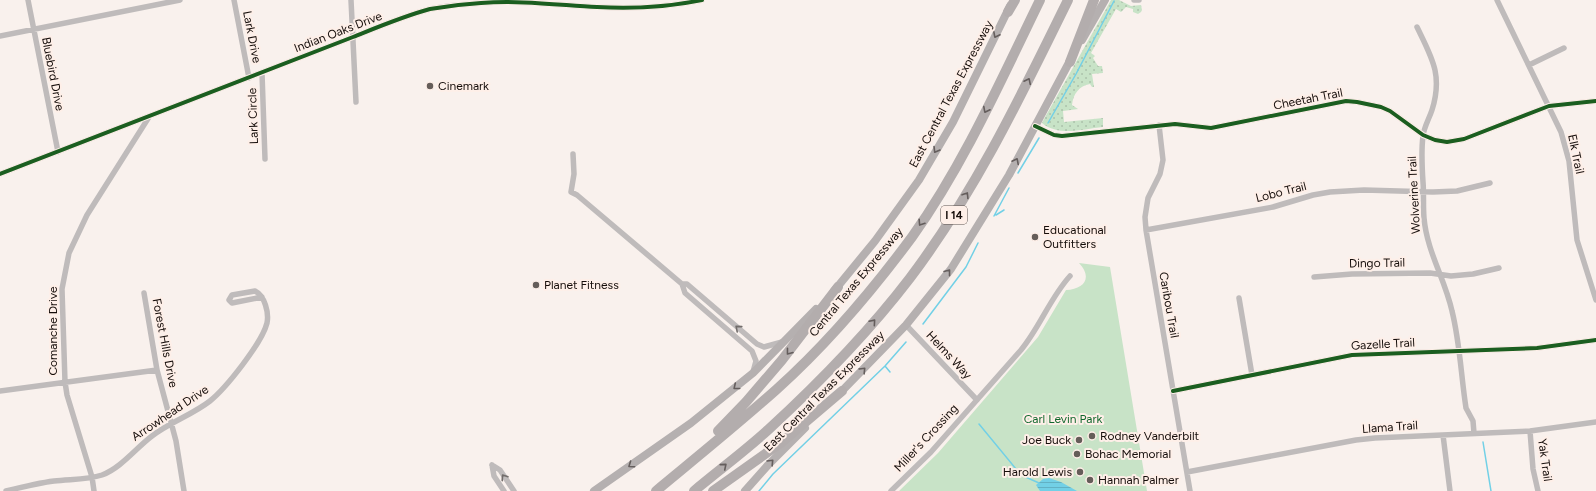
<svg xmlns="http://www.w3.org/2000/svg" width="1596" height="491" font-family="Figtree,sans-serif">
<style>
.grass{fill:url(#grass-dots)}
.park{fill:#c8e3c7}
.water{fill:url(#water-rules)}
.lines{fill:none;stroke-linecap:round;stroke-linejoin:round}
.stream{stroke:#72d0e6;stroke-width:1.5}
.minor{stroke:#bfbbbb;stroke-width:5.5}
.secondary{stroke:#b5b0b0;stroke-width:8}
.motorway{stroke:#b3adad;stroke-width:10}
.cycleway-casing{stroke:#feefe8;stroke-width:6}
.cycleway{stroke:#1b5e20;stroke-width:4}
.oneway{stroke:#655e5d}
.oneway2{stroke:#645d5c}
.oneway3{stroke:#726d6b}
.poi-dot{fill:#655d59;stroke:#feefe8;stroke-width:1.5}
.labels{text-anchor:middle;stroke-width:4;stroke-linejoin:round;paint-order:stroke}
.shield{fill:#feefe8;stroke:#5b514d;stroke-width:1}
.shield-label{font-size:11px;font-weight:bold;fill:#150d0a}
.street-label{font-size:12px;fill:#150d0a;stroke:#feefe8}
.poi-label{font-size:12px;fill:#150d0a;stroke:#feefe8;text-anchor:start}
.park-label{font-size:12px;fill:#11682d;stroke:#feefe8}
</style>
<defs>
<pattern id="grass-dots" width="8" height="8" patternUnits="userSpaceOnUse"><rect width="8" height="8" fill="#c8e3c7"/><path d="M2 2h.1M6 6h.1" fill="none" stroke="#abc2aa" stroke-width="1.8" stroke-linecap="round"/></pattern>
<pattern id="water-rules" width="6" height="5" patternUnits="userSpaceOnUse"><rect width="6" height="5" fill="#72d0e6"/><path d="M0 2.5h6" fill="none" stroke="#62b1c4"/></pattern>
</defs>
<rect width="100%" height="100%" fill="#f9f1ed"/>
<path class="grass" d="M1111,0h8l12,6 10,-1 1,5 -1,2 -3,2 -5,-2v-3l-7,-2 -5,5 -5,-3 -25,44 4,3 -2,2 5,8h4l1,7 -11,1 2,13h-2l-2,-3c-11,2 -17,10 -18,21l6,4 -15,2 1,11 39,-4v9c-20,2 -44,10 -61,-4l2,-4z"/>
<path class="park" d="M1079,263l31,4 37,224h-248l39,-38 100,-116 28,-47c18,-1 27,-12 13,-27z"/>
<path class="water" d="M1049,478l12,4 16,9h-37l-4,-6 7,-6z"/>
<g class="lines">
<path class="stream" d="M1048,123l28,-49 38,-73
M1018,173l21,-35
M996,215l8,-5
M994,216l15,-28
M923,324l43,-57 12,-24
M885,366l5,6
M979,424l42,51 18,8
M1483,442l8,49
M759,491l14,-17 112,-108 21,-24"/>
<path class="minor" d="M28,0l30,152
M234,0l15,78
M351,0l5,102
M1134,0h5
M1497,0l64,132 8,29 8,79 19,60
M1417,27c15,31 26,48 15,83 -3,9 -8,17 -9,26 -2,15 -1,31 0,46 1,12 0,24 1,36 3,34 21,61 28,93 8,32 9,65 14,97l7,13 1,12
M0,36l180,-36
M1529,65l35,-17
M262,73l3,86
M1159,125l4,35 -3,14 -12,24 -3,19 1,13 44,261
M1035,126l19,9 8,1 113,-12 36,4 135,-27 11,1 24,5 9,4 33,24 12,5 12,2 17,-3 85,-33 47,-5
M573,154l1,20 -3,18 6,3 105,89 3,9 67,58 4,10 -3,11
M0,174l353,-137c25,-10 51,-21 77,-28 17,-3 34,-5 51,-6 39,-3 78,2 116,4 35,2 71,0 105,-7
M1146,230l127,-23 40,-12 17,-3 34,-2 69,2 24,-1 33,-8
M1314,277l38,-3 78,-1 21,3 22,-2 26,-6
M682,284h5l70,60 7,3 18,-5
M144,293l13,77 19,71 8,50
M1239,298l13,77
M906,325l71,75
M0,391l157,-21
M1173,391l179,-36 185,-7 59,-8
M1530,431l3,38 5,22
M1443,435l7,56
M492,465l8,5 14,21
M492,465l2,11 10,15
M1187,472l169,-32 19,-2 155,-7 66,-9
M6,491c16,-4 32,-8 48,-10 16,-2 33,-1 48,-6 19,-7 34,-27 50,-39 18,-14 40,-21 58,-35 16,-13 52,-58 57,-78 2,-10 -2,-27 -12,-32l-23,4 -3,5 3,3 30,-6
M94,491l-2,-14 -25,-82 -2,-13 -3,-93 7,-36 18,-38 62,-98
M891,491l40,-39 90,-102c19,-23 29,-52 49,-74"/>
<path class="secondary" d="M1082,40l23,-40
M834,291l41,-50 44,-61 34,-58 57,-116
M839,394l67,-69 45,-56 58,-94 63,-118
M594,491l97,-68 62,-50 63,-64
M745,491l23,-26 37,-37"/>
<path class="motorway" d="M1008,12l7,-12
M1070,62l24,-62
M718,431l28,-29 36,-42 56,-73
M656,491c41,-34 82,-67 121,-102 50,-45 95,-98 135,-152 52,-73 89,-157 128,-237
M694,491c25,-21 51,-40 75,-62 51,-47 99,-96 141,-151 65,-86 111,-182 158,-278
M713,491l69,-49 60,-51"/>
<defs>
<path id="cycleway" d="M1035,126l19,9 8,1 113,-12 36,4 135,-27 11,1 24,5 9,4 33,24 12,5 12,2 17,-3 85,-33 47,-5
M0,174l353,-137c25,-10 51,-21 77,-28 17,-3 34,-5 51,-6 39,-3 78,2 116,4 35,2 71,0 105,-7
M1173,391l179,-36 185,-7 59,-8"/>
</defs>
<use href="#cycleway" class="cycleway-casing"/>
<use href="#cycleway" class="cycleway"/>
</g>
<defs><path id="oneway-chevron" d="M-2-3.5L2.5 0L-2 3.5" fill="none" stroke-width="1.6" stroke-linecap="round" stroke-linejoin="round"/></defs>
<g class="oneway">
<use href="#oneway-chevron" transform="translate(996 35) rotate(117)"/>
<use href="#oneway-chevron" transform="translate(936 150) rotate(121)"/>
<use href="#oneway-chevron" transform="translate(1016 161) rotate(-63)"/>
<use href="#oneway-chevron" transform="translate(948 272) rotate(-52)"/>
<use href="#oneway-chevron" transform="translate(863 370) rotate(-46)"/>
<use href="#oneway-chevron" transform="translate(736 387) rotate(141)"/>
<use href="#oneway-chevron" transform="translate(771 462) rotate(-46)"/>
<use href="#oneway-chevron" transform="translate(631 465) rotate(145)"/>
</g>
<g class="oneway2">
<use href="#oneway-chevron" transform="translate(1028 81) rotate(-64)"/>
<use href="#oneway-chevron" transform="translate(986 110) rotate(117)"/>
<use href="#oneway-chevron" transform="translate(966 195) rotate(-58)"/>
<use href="#oneway-chevron" transform="translate(921 223) rotate(123)"/>
<use href="#oneway-chevron" transform="translate(873 322) rotate(-49)"/>
<use href="#oneway-chevron" transform="translate(789 352) rotate(128)"/>
<use href="#oneway-chevron" transform="translate(724 466) rotate(-40)"/>
</g>
<g class="oneway3">
<use href="#oneway-chevron" transform="translate(738 328) rotate(-139)"/>
<use href="#oneway-chevron" transform="translate(504 477) rotate(-124)"/>
</g>
<g class="poi-dot">
<circle cx="430" cy="86" r="4"/>
<circle cx="1035" cy="237" r="4"/>
<circle cx="536" cy="285" r="4"/>
<circle cx="1092" cy="436" r="4"/>
<circle cx="1079" cy="440" r="4"/>
<circle cx="1077" cy="454" r="4"/>
<circle cx="1080" cy="472" r="4"/>
<circle cx="1090" cy="480" r="4"/>
</g>
<g class="labels">
<rect class="shield" x="941" y="206" width="26" height="18" rx="3"/>
<g class="shield-label">
<text x="954" y="219">I 14</text>
</g>
<g class="street-label">
<text transform="translate(338 32) rotate(-21)" y="4">Indian Oaks Drive</text>
<text transform="translate(252 37) rotate(79)" y="4">Lark Drive</text>
<text transform="translate(53 74) rotate(79)" y="4">Bluebird Drive</text>
<text transform="translate(951 94) rotate(-62)" y="4">East Central Texas Expressway</text>
<text transform="translate(1308 99) rotate(-11)" y="4">Cheetah Trail</text>
<text transform="translate(253 116) rotate(-92)" y="4">Lark Circle</text>
<text transform="translate(1576 154) rotate(78)" y="4">Elk Trail</text>
<text transform="translate(1281 192) rotate(-14)" y="4">Lobo Trail</text>
<text transform="translate(1414 195) rotate(-93)" y="4">Wolverine Trail</text>
<text transform="translate(1377 263) rotate(-1)" y="4">Dingo Trail</text>
<text transform="translate(856 282) rotate(-50)" y="4">Central Texas Expressway</text>
<text transform="translate(1169 305) rotate(80)" y="4">Caribou Trail</text>
<text transform="translate(53 331) rotate(-90)" y="4">Comanche Drive</text>
<text transform="translate(165 343) rotate(79)" y="4">Forest Hills Drive</text>
<text transform="translate(1383 344) rotate(-3)" y="4">Gazelle Trail</text>
<text transform="translate(949 355) rotate(47)" y="4">Helms Way</text>
<text transform="translate(824 391) rotate(-45)" y="4">East Central Texas Expressway</text>
<text transform="translate(170 413) rotate(-34)" y="4">Arrowhead Drive</text>
<text transform="translate(1390 427) rotate(-4)" y="4">Llama Trail</text>
<text transform="translate(926 438) rotate(-47)" y="4">Miller's Crossing</text>
<text transform="translate(1545 460) rotate(82)" y="4">Yak Trail</text>
</g>
<g class="poi-label">
<text x="438" y="90">Cinemark</text>
<text x="1043" y="234">Educational<tspan x="1043" dy="14">Outfitters</tspan></text>
<text x="544" y="289">Planet Fitness</text>
<text x="1100" y="440">Rodney Vanderbilt</text>
<text x="1071" y="444" text-anchor="end">Joe Buck</text>
<text x="1085" y="458">Bohac Memorial</text>
<text x="1072" y="476" text-anchor="end">Harold Lewis</text>
<text x="1098" y="484">Hannah Palmer</text>
</g>
<g class="park-label">
<text x="1063" y="423">Carl Levin Park</text>
</g>
</g>
</svg>
